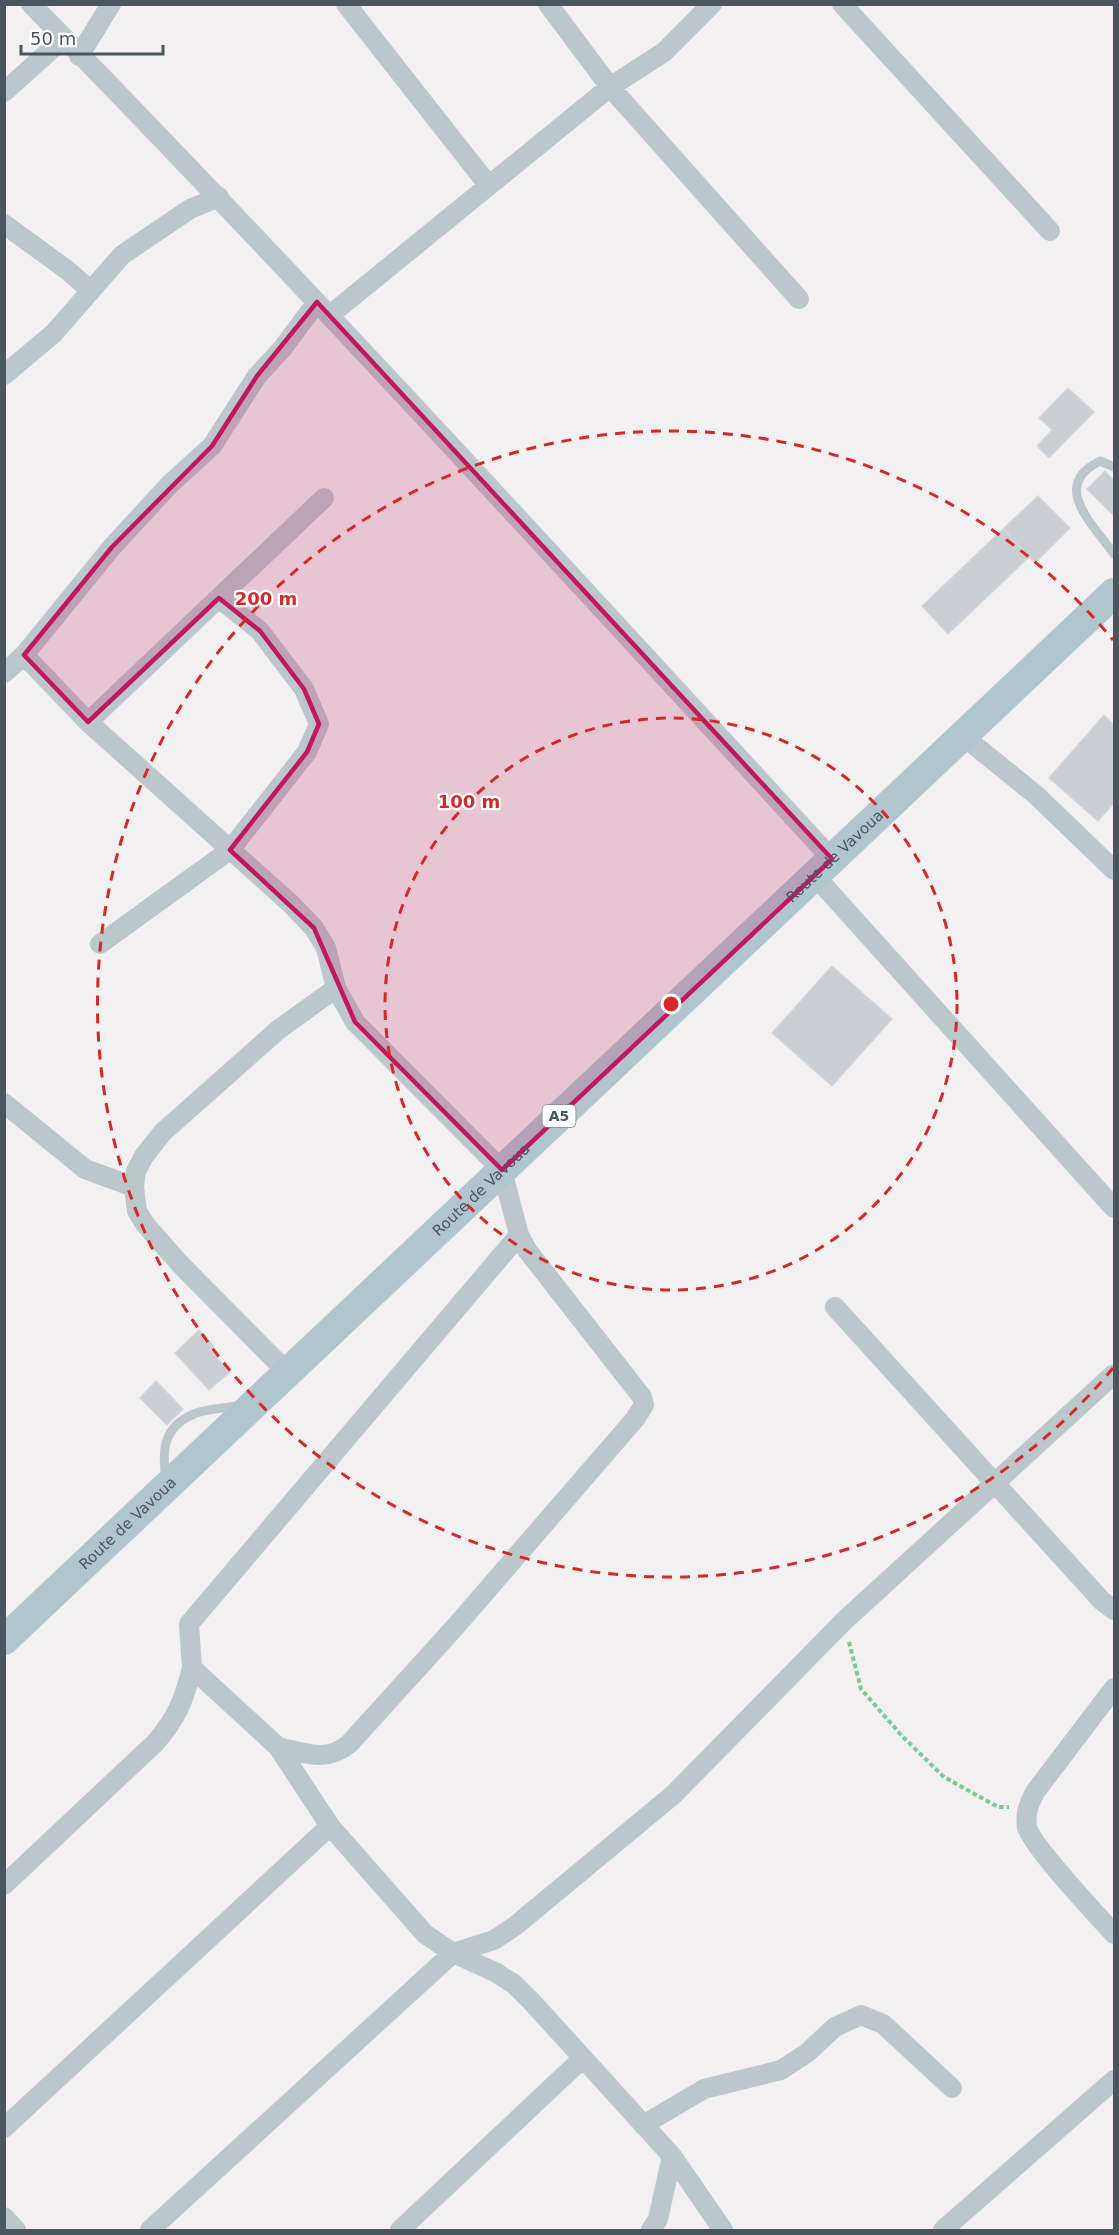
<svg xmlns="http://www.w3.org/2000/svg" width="1119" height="2235" font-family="'DejaVu Sans',sans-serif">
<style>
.building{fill:#caced2;stroke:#d4d7db;stroke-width:1.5}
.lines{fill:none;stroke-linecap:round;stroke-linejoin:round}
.path{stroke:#7aca93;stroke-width:4;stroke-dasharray:4.5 3;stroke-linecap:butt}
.service{stroke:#bcc7cc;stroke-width:9}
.minor{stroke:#bcc7cc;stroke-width:20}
.primary{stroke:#b1c5cd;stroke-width:30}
.marked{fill:#c2185b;fill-opacity:0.2;stroke:#c2185b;stroke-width:4.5;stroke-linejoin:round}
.ring{fill:none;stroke:#d62828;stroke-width:3;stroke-dasharray:10 8}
.labels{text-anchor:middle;stroke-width:4.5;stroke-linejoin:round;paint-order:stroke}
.shield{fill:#fff;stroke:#80898d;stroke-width:1.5}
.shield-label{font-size:14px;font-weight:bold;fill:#49575c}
.street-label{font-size:15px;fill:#49575c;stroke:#fff}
.centre{fill:#d62828;stroke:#fff;stroke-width:3}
.ring-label{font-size:18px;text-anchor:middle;font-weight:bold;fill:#d62828;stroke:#fff;stroke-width:4.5;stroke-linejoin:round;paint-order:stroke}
</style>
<rect width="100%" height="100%" fill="#f2f0f0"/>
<path class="building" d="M1068,388l26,24 -45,46 -12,-12 15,-16 -13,-12z
M1105,471l9,10v35l-27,-27z
M1038,496l32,32 -35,35 -32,-34z
M1003,529l26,28 -81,77 -26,-28z
M1104,715l10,10v78l-16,18 -49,-43z
M832,966l60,53 -60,67 -60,-53z
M199,1330l15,16 -4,4 20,22 -21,18 -34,-37z
M156,1381l27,28 -16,16 -27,-27z"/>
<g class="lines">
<path class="path" d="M849,1642l12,47 41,47 42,41 54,30h11"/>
<path class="service" d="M1114,467l-14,-6c-51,25 -6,64 14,93
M166,1480c-4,-28 -4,-53 28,-66 13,-6 31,-5 46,-9"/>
<path class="minor" d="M31,4c273,279 537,568 801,855
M346,4l143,182
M548,4l62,83 189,212
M842,4l208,227
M79,56l32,-52
M4,92l60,-54
M4,224l63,46 23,20
M330,315l280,-228 54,-35 48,-48
M4,375l50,-42 68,-78 68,-46 29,-12
M24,655l64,67 203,182 23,24 12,20 10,40 19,34 147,148 17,65 8,15 115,147 2,8 -9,14 -179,207 -107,118c-24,19 -43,9 -71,3
M4,673l20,-18 88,-108 58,-63 42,-38 45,-70 25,-27 35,-47
M88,722l236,-224
M963,736l73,59 78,75
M815,876l299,332
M100,944l130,-94 77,-98 12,-28 -15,-35 -44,-58 -41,-33
M4,1103l81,66 49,18
M519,1235l-330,389 3,44 86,79 52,79 95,108 28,19 42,19 19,12 18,18 140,154 51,74
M835,1307l267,294 12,9
M288,1373l-108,-109 -35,-40 -8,-13 -3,-24 2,-16 8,-15 19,-24 115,-102 58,-42
M1114,1688l-79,104c-6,12 -10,21 -8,35 4,18 71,89 87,107
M4,1885l151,-142c22,-25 29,-43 37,-75
M643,2125l61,-36 77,-19 26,-17 28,-26 26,-12 22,9 69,64
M4,2128l326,-302
M4,2217l12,13
M150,2230l303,-277 41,-13 21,-14 158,-131 171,-174 270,-247
M400,2230l183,-172
M651,2230l7,-11 14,-63
M943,2230l171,-150"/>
<path class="primary" id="s1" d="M4,1640l1110,-1047"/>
</g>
<path class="marked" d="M317,302l515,557 -330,311 -147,-148 -41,-94 -84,-78 77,-98 12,-28 -15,-35 -44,-58 -41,-33 -131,124 -64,-67 88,-108 100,-101 45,-70z"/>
<g class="ring">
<circle cx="671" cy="1004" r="286"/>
<path d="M1113 1368A573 573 0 1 1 1113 640"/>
</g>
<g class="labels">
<rect class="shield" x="542.5" y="1105" width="33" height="22" rx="4.5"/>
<g class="shield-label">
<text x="559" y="1121">A5</text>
</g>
<g class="street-label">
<text dy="5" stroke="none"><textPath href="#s1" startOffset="1142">Route de Vavoua</textPath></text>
<text dy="5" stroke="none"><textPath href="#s1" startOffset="656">Route de Vavoua</textPath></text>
<text dy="5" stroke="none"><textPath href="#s1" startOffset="170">Route de Vavoua</textPath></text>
</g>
</g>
<circle cx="671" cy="1004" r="9" class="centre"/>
<g class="ring-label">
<text x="266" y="605">200 m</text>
<text x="469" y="808">100 m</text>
</g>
<rect width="1119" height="2235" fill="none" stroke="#49575c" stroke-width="12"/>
<path d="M21 45v9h142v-9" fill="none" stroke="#49575c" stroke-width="3"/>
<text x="30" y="45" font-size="18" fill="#49575c" stroke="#ffffff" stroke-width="4.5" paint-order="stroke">50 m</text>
</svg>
